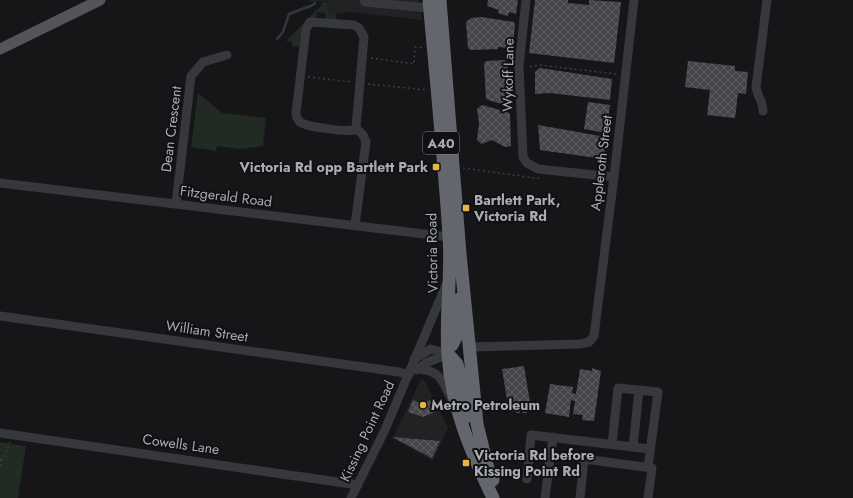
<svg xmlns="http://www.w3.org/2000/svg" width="853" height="498" font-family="Jost,sans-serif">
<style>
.built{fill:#222225}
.green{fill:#222a24}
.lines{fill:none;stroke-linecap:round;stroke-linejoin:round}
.stream{stroke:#30383f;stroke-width:2.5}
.building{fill:url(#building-cross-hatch)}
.path{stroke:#3d3f43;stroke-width:1.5;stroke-dasharray:2 3;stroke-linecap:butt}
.minor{stroke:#37383c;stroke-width:9}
.major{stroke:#54555b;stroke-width:11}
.highway{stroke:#64666d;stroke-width:13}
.poi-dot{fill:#e2b743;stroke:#111113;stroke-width:1.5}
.labels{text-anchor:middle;stroke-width:4;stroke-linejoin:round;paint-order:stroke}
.shield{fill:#111113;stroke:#7b7e85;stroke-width:1}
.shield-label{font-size:13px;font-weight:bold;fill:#a9acb6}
.street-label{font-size:14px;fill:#a9acb6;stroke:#111113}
.poi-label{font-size:14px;font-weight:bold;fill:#a9acb6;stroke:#111113;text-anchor:start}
</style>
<defs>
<pattern id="building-cross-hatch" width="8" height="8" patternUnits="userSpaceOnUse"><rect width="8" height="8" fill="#45464a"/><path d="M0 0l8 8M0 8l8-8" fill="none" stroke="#5d5e62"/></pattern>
</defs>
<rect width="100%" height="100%" fill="#161618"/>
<path class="built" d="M310,0h109l3,20 -72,-8 -21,4 -2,-15 -17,1z
M421,379l4,2 23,47 -15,33 -40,-23z"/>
<path class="green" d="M323,2h4l2,13h7l1,8 -13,-1 2,-8 -9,-2 -1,5c-14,10 -14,14 -17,30l-7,-1v-5h-6l33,-33z
M198,93l24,20 44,5 -3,28 -23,3 -23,-3 -1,5 -25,-4z
M0,442l26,4 -8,52h-18z"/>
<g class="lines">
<path class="stream" d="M277,39l6,-7 6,-18 24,-9 2,-2"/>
</g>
<path class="building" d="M488,0h30l-2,14 -7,-2 -1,4 -10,-3 1,-3 -12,-4z
M535,0h33v3l21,2v-5l32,2 -7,61 -85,-10z
M482,17l32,5 1,3 -2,20 -2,3 -13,-1v2l-27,1 -3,-2 -2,-26 5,-4z
M505,60l2,2 3,40 -5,3 -17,-5 -2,-2 -2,-34 2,-3z
M688,61l47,5v5l13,1 -2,22 -8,-1 -3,25 -28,-3 3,-25 -25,-3z
M540,68l72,11 -2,21 -60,-7 -15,1v-22z
M588,102l22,3 -4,28 -22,-4z
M482,105l18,5 1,3 6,-2 3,3 1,32 -6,1 -13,-7 -10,4 -3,-2 -2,-2 2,-17 -2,-14z
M538,125l68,12 -2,22 -64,-9z
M524,366l7,42 -4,1v4h-4l-1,-4h-2v4h-4v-2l-7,1 -7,-43z
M592,368l9,3 -7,50 -12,-1 1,-5 -10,-1 2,-13 -4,-1 -2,17 -24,-4 5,-29 23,3 -1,6 4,1 4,-25 12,2z
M413,400l9,4 8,-4 5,12 -12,5 -15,-5z
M392,437l48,4 -8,17z"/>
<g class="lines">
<path class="path" d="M371,58l43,6 1,-17 8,1
M530,67l9,-2 77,9
M308,77l44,5
M368,84l60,6
M463,168l79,11
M0,460l4,-3 6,-15
M0,466l2,-8"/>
<path class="minor" d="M364,0l1,2 64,6
M526,0l-7,66 4,91 4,6 11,6 76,8
M310,22l44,3 5,3 5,9 -8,91 -2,2c-9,2 -47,-3 -54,-8 -3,-3 -4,-5 -4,-9l10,-84z
M763,111c0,-10 -6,-15 -7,-24l11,-87
M0,183l449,54
M176,204l15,-128 12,-14 24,-7
M355,225l11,-83 -3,-7 -7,-7
M0,316l399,56 10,3
M470,347l110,-3 9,-2 5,-6 20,-159 20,-177
M414,359l17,-10 17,5
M418,369c23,2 23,10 33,29
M417,370l9,-7 22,-9
M0,433l358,52
M612,444l6,-56 40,4 -10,75
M633,447l6,-57
M527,479l4,-44 119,14
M351,498l33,-66 62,-147
M545,498l8,-61
M580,498l4,-39 68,9 -4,30"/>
<path class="major" d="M0,49l100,-49"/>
<path class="highway" d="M429,0c7,78 15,157 20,236 3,39 -4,79 -1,118 3,52 23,98 45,144
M440,0l20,254 17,170 11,45 5,11
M452,345l4,-8 3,-38
M449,355l8,9 13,52"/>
</g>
<g class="poi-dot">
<rect x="432" y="163" width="8" height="8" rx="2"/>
<rect x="462" y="204" width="8" height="8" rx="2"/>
<circle cx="423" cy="405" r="4"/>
<rect x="462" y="459" width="8" height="8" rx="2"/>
</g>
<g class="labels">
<rect class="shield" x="423" y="132" width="36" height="22" rx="3"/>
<g class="shield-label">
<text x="441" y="148">A40</text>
</g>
<g class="street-label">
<text transform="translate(508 75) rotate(-89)" y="5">Wykoff Lane</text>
<text transform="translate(171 129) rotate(-83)" y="5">Dean Crescent</text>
<text transform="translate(601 163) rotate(-83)" y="5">Appleroth Street</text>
<text transform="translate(226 196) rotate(7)" y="5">Fitzgerald Road</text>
<text transform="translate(432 253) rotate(-91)" y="5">Victoria Road</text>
<text transform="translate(207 331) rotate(8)" y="5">William Street</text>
<text transform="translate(367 431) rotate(-65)" y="5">Kissing Point Road</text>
<text transform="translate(181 444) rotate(8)" y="5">Cowells Lane</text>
</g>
<g class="poi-label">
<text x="428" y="172" text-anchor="end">Victoria Rd opp Bartlett Park</text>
<text x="474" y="205">Bartlett Park,<tspan x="474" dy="16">Victoria Rd</tspan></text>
<text x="431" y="410">Metro Petroleum</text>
<text x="474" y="460">Victoria Rd before<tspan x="474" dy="16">Kissing Point Rd</tspan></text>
</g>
</g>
</svg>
